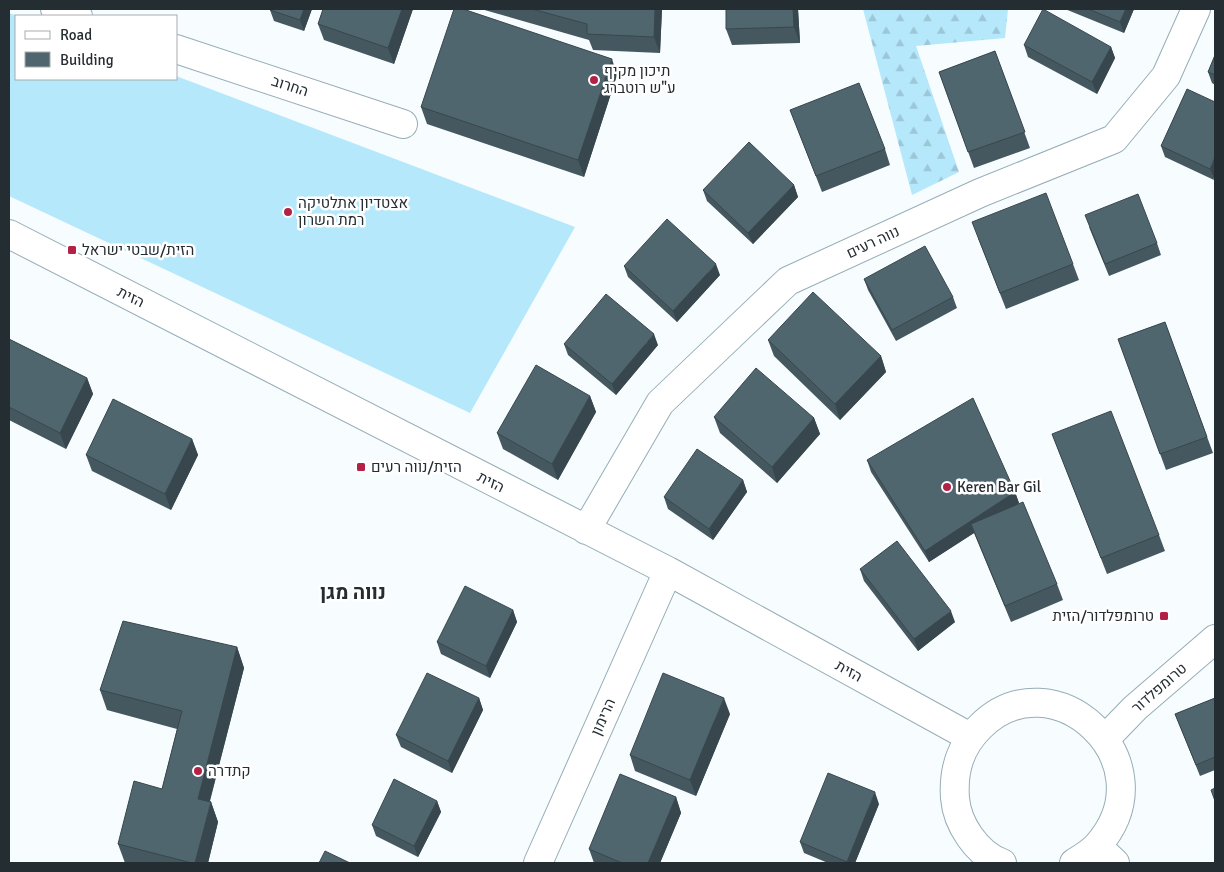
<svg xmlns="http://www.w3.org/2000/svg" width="1224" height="872" font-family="Signika,Heebo,sans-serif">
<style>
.grass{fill:#b5e8fb}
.forest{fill:url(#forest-firs)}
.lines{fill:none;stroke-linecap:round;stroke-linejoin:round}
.minor-casing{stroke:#96adb6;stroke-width:30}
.minor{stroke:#fff;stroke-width:28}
.wall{fill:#45585f}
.shaded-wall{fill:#38474d}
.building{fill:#50666e;stroke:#38474d}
.poi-dot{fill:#b32146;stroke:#fff;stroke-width:2}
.labels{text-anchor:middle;stroke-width:5;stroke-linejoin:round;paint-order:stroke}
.poi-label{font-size:15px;fill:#242d31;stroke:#fff;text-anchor:start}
.street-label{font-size:15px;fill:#242d31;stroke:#fff}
.district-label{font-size:20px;font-weight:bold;fill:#242d31;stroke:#fff}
</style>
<defs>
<pattern id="forest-firs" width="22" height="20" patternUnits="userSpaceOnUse" patternTransform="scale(1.25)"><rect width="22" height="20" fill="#b5e8fb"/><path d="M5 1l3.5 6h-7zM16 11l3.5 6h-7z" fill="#9cc7d8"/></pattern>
</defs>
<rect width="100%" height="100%" fill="#f7fcfe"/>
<path class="grass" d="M9,13l9,3 -2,63h160v-3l399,151 -105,186 -461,-217z"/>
<path class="forest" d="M863,9h145l-3,29 -89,8 43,126 -47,23z"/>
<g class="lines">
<defs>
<path id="minor" d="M55,9l23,7
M176,49l227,75
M9,234l659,337 302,166
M586,530l74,-127 128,-122 192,-88 134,-54 52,-63 30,-67
M1106,738l29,-30 80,-69
M1097,846l18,17
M538,863l130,-292
M1002,863c-25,-9 -45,-39 -47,-65 -2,-28 5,-51 25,-71 72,-73 191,34 118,118 -6,7 -16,13 -24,18"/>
</defs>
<use href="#minor" class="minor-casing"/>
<use href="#minor" class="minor"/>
</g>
<path class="wall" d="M312,9l-8,22 -30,-10 -4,-11z
M413,9l-19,55 -70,-24 -6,-16z
M481,9h181l-2,44 -67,-3 -4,-10z
M726,9h72l2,34 -68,2 -6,-16z
M1065,9h69l-10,24z
M1024,45l87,2 4,11 -18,36 -69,-37z
M995,51l35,97 -56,20 -35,-96z
M1215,55v30l-3,-2 -4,-11z
M617,75l-33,102 -157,-53 -6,-17z
M1187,89l27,91 -49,-23 -4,-11z
M790,110l95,39 5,16 -68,27z
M794,185l4,12 -45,47 -46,-43 -4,-11z
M1089,227l68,16 4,12 -52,21z
M978,238l95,26 6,16 -73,29z
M624,266l96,9 -43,47 -49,-45z
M864,279l89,18 4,11 -61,33 -28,-51z
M1165,322l48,131 -47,17 -48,-131z
M9,339l78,39 6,16 -27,55 -57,-29z
M768,340l113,16 5,16 -46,48 -66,-64z
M564,344l94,1 -42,50 -48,-40z
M590,396l6,16 -38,68 -55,-31 -6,-16z
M714,417l100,1 6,16 -43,49 -57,-50z
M1052,434l107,101 6,16 -58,23z
M192,439l6,16 -27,55 -79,-39 -6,-16z
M867,460l148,32 4,11 -2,2 40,79 6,16 -52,22 -37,-89 -45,29 -58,-90z
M743,480l4,12 -34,48 -45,-31 -4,-12z
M860,569l95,53 -37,29 -54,-70z
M513,610l4,12 -27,56 -49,-24 -4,-12z
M237,647l7,21 -34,133 1,1 7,20 -10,41h-83l-7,-19 44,-55 15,-60 -70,-19 -7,-20z
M479,698l4,12 -31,63 -51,-26 -5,-12z
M1215,698v72l-15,6 -25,-62z
M730,714l-34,82 -61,-25 -5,-16z
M676,797l5,16 -21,50h-66l-5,-14z
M437,801l4,11 -23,45 -42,-21 -4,-11z
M879,804l-24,59h-27l-24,-10 -4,-11z"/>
<path class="shaded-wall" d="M304,9h8l-8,22 -4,-11z
M402,9h11l-19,55 -6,-16z
M655,9h7l-2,44 -6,-16z
M793,9h5l2,34 -6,-16z
M1126,9h8l-10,24 -4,-11z
M1111,47l4,11 -18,36 -5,-12z
M612,59l5,16 -33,102 -6,-17z
M1215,157v21l-1,2 -4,-11z
M794,185l4,12 -45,47 -5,-11z
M716,264l4,11 -43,47 -4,-11z
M654,334l4,11 -42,50 -4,-11z
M881,356l5,16 -46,48 -5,-16z
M87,378l6,16 -27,55 -6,-16z
M590,396l6,16 -38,68 -6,-16z
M814,418l6,16 -43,49 -5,-16z
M192,439l6,16 -27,55 -6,-16z
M743,480l4,12 -34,48 -4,-11z
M1015,492l4,11 -45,30 -3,-9 3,9 -45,29 -4,-11z
M513,610l4,12 -27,56 -4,-12z
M951,611l4,11 -37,29 -4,-12z
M237,647l7,21 -39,151 -7,-20z
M479,698l4,12 -31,63 -4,-12z
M724,698l6,16 -34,82 -6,-16z
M875,792l4,12 -24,59h-8v-1z
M676,797l5,16 -21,50h-12z
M437,801l4,11 -23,45 -4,-11z
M211,802l7,20 -10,41h-13z"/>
<path class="building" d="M271,9h33l-4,11 -30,-10z
M323,9h79l-14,39 -70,-24z
M454,9h9l149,50 -34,101 -157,-53z
M532,9h123l-1,28 -67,-3v-10z
M726,9h67l1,18 -68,2z
M1043,9l68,38 -19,35 -68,-37z
M1088,9h38l-6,13z
M995,51l30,81 -57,20 -29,-80z
M1215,55v20l-7,-3z
M859,83l26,66 -69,27 -26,-66z
M1187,89l28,13v55l-5,12 -49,-23z
M749,142l45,43 -46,48 -45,-43z
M1046,193l27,71 -73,29 -28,-71z
M1138,194l19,49 -52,21 -20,-49z
M667,219l49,45 -43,47 -49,-45z
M925,246l28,51 -61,33 -28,-51z
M813,292l68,64 -46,48 -67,-64z
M606,294l48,40 -42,50 -48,-40z
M1165,322l42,115 -47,17 -42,-115z
M9,339l78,39 -27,55 -51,-26z
M536,365l54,31 -38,68 -55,-31z
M756,368l58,50 -42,49 -58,-50z
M973,398l42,94 -90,59 -58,-91z
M113,399l79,40 -27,55 -79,-39z
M1111,411l48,124 -58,23 -49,-124z
M697,449l46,31 -34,49 -45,-32z
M1023,502l34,82 -52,22 -34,-82z
M897,541l54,70 -37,28 -54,-70z
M465,586l48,24 -27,56 -49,-24z
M123,621l114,26 -39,152 13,3 -16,61h-3l-74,-19 16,-63 28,8 20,-78 -82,-21z
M427,673l52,25 -31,63 -52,-26z
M663,673l61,25 -34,82 -60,-25z
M1215,698v59l-19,8 -21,-51z
M828,773l47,19 -28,70 -47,-20z
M620,774l56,23 -28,66h-26l-33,-14z
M394,779l43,22 -23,45 -42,-21z
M1215,788v13l-4,-11z
M325,851l25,12h-31z"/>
<g class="poi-dot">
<circle cx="594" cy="80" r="5"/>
<circle cx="288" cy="212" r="5"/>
<rect x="67" y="245" width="10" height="10" rx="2.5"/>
<rect x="356" y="462" width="10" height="10" rx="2.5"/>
<circle cx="947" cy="487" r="5"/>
<rect x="1159" y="611" width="10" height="10" rx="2.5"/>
<circle cx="198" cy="771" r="5"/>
</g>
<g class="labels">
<g class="poi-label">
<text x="604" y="76">תיכון מקיף<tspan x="604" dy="17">ע"ש רוטברג</tspan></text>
<text x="298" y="208">אצטדיון אתלטיקה<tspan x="298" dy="17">רמת השרון</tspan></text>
<text x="82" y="255">הזית/שבטי ישראל</text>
<text x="371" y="472">הזית/נווה רעים</text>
<text x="957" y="492">Keren Bar Gil</text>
<text x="1154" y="621" text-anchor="end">טרומפלדור/הזית</text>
<text x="208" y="776">קתדרה</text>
</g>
<g class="street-label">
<text transform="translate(290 86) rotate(18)" y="5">החרוב</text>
<text transform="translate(873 242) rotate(-25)" y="5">נווה רעים</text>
<text transform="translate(131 297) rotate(27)" y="5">הזית</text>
<text transform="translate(491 482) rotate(27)" y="5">הזית</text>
<text transform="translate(849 671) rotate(29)" y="5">הזית</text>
<text transform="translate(1159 688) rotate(-41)" y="5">טרומפלדור</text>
<text transform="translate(603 717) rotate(-66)" y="5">הרימון</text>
</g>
<g class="district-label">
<text x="353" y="599">נווה מגן</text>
</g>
</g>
<rect width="1224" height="872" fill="none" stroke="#242d31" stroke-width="20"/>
<rect x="15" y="15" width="162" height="65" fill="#ffffff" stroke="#a7abad"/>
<rect x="25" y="31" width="25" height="8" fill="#ffffff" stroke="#a7abad"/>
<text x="60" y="40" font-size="15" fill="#242d31">Road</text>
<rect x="25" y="52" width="25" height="15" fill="#50666e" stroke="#a7abad"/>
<text x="60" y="65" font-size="15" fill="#242d31">Building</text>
</svg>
